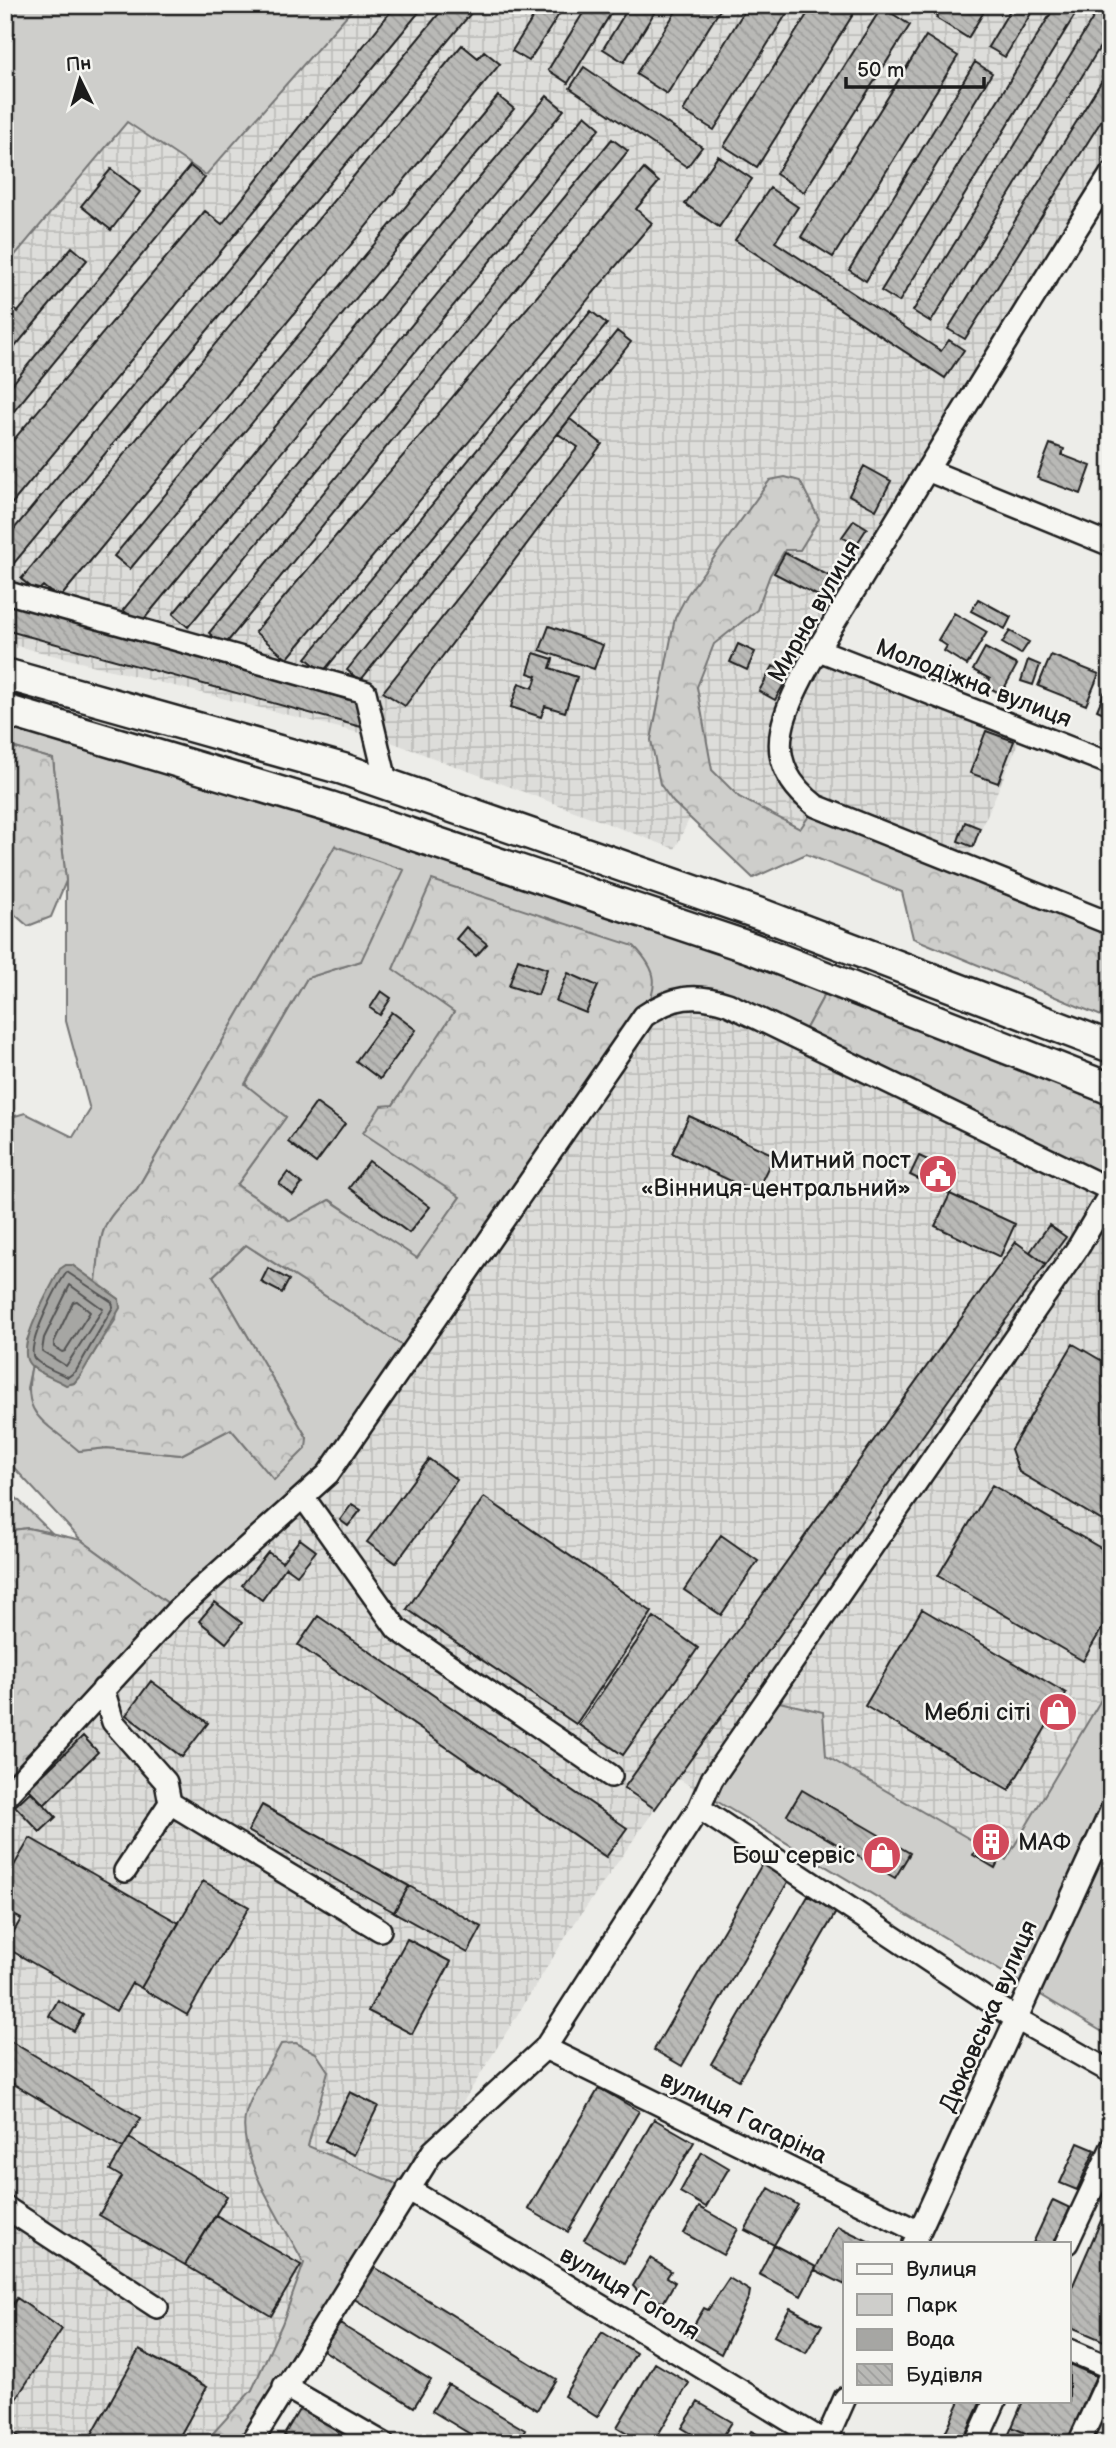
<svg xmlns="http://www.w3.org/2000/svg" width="1116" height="2448" font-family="'Balsamiq Sans',sans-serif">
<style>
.industrial{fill:url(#industrial-grid)}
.green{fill:#cececb;stroke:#757574;stroke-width:2}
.forest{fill:url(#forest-crowns);stroke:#757574;stroke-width:2}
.water{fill:#a6a6a3;stroke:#6f6f6d;stroke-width:2}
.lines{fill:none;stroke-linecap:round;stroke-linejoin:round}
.shore{stroke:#535352;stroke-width:2}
.building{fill:url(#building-back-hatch);stroke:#1c1c1c;stroke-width:2}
.minor-casing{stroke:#1c1c1c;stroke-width:26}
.highway-casing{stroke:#1c1c1c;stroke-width:35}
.minor{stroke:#f6f6f2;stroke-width:21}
.highway{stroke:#f6f6f2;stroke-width:30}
.labels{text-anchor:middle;stroke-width:5;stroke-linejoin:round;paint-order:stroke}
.street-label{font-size:24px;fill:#1c1c1c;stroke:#f6f6f2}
.poi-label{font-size:24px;fill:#1c1c1c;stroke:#f6f6f2;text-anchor:end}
</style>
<defs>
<pattern id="industrial-grid" width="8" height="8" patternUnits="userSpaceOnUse" patternTransform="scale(1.75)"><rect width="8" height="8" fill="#ddddda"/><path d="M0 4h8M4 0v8" fill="none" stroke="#bdbdba"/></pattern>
<pattern id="forest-crowns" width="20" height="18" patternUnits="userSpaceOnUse" patternTransform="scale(1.75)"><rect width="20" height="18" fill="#cececb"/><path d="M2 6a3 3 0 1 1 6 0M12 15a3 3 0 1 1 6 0" fill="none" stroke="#b0b0ae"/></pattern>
<pattern id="building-back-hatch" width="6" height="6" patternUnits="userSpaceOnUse" patternTransform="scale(1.75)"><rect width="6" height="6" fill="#b9b9b6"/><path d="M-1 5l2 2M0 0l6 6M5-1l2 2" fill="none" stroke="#9e9e9c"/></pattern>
</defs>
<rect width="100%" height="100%" fill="#edede9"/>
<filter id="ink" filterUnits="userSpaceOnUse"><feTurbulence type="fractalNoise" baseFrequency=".0143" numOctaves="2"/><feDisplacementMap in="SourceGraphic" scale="14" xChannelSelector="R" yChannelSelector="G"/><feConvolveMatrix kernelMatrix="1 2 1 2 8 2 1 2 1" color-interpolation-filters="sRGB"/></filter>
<g filter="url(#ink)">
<path class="industrial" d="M356,5h755v169l-292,476 205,80 -59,136 -165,-37 -61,-32 -27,-26 -37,78 -292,-110 -378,-96v-376l122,-145 79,52z
M689,996l422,194 -11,44 11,6v443l-156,261 -278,-166 -105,149 -321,516h-246v-646l639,-781z"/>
<path class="green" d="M5,5h351l-150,170 -79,-53 -122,145z
M5,725l321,91 502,172 -24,44 -61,-30h-78l-210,10 -62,93 67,92 -43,62 -87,-59 -39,21 -54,-36 49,-68 -41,-32 62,-107 54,-17 -26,-115 -198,343c-40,36 -35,42 -41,93l-24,-17h-6l-6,5 -33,70 -1,14 6,11 -5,23 52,63 28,-3 74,7 50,-26 43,50 33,-41 -94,-162 33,-31 168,108 -86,121 -151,136 -96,-70 -76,-82v-339l20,-6 48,24 17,-27 -24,-89v-140l-13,-122 -48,-14z
M5,1487l47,46 -24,-5 -23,3z
M1111,1683v354l-398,-238 66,-97 44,10 3,44 180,104z"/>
<path class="forest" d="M785,477l15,4 19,38 -19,31h-15l-15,25 -13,35 -43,34 -17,43 15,83 27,27 61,32 16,-23 295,118v96l-198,-82 -11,-46 -96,-38 -53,24 -80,-76 -13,-18 -9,-44 24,-122 12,-23 83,-115z
M5,745l48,14 13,122 -15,36 -23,9 -23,-20z
M335,846l69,24 -43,91 -54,17 -62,106 41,33 -49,68 53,36 39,-21 88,58 43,-61 -97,-64 18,-27 12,-1 61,-93 -61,-43 39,-89 202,66c25,26 24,37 10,70l-230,337 -168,-108 -33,31 94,162 -1,10 -32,32 -43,-51 -50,26 -74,-7 -28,3c-35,-31 -59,-34 -47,-86l34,20 8,-2 42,-64 3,-20 -23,-17c6,-51 1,-57 41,-93z
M828,988l283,115v74l-307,-145z
M28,1528l53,12 96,70 -172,187v-266z
M296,2043l20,10 12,18 -20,75 100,43 -157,254h-47l48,-53 30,-66 22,-61c-19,-37 -70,-109 -58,-150 7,-24 24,-47 35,-69z"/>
<path class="water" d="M66,1265h6l47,34 1,9 -39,67 -7,8 -8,2c-10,-6 -32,-13 -38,-23 -11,-19 23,-74 32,-93z"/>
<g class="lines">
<path class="shore" d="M67,1272l45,30 1,5 -37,64 -8,6c-9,-4 -28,-11 -34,-19 -8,-13 24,-74 33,-86z
M70,1285l33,24 -37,57 -24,-15 2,-13z
M77,1301l13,11 -25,39 -3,1 -8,-5v-5l19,-40z"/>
</g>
<path class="building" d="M396,5h29l-420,507v-62l200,-239 17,13z
M446,5h17l9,7 -467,562v-34z
M541,5h24l-36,56 -17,-10z
M588,5h28l-48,78 -20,-13z
M630,5h29l-35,57 -21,-13z
M680,5h43l-56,89 -31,-20z
M748,5h44l-78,125 -31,-19z
M813,5h46l-102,162 -33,-21z
M943,5h45l-20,33 -32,-20z
M1013,5h23l-31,52 -17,-10z
M1056,5h25l-182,297 -18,-11z
M1101,5h10v24l-180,293 -18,-11z
M882,7l28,18 -106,167 -28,-18z
M926,36l32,20 -125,201 -32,-20z
M462,45l16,13 6,-7 16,13 -441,535 -16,-13 -6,6 -16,-13z
M975,62l17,11 -126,208 -17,-11z
M1111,66v39l-146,234 -17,-10z
M584,67l118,80 -15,20 -117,-79z
M498,96l16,13 -384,460 -16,-13z
M547,96l17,14 -424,514 -17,-14z
M585,115l15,13 -412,499 -15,-13z
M612,139l16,12 -404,495 -15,-13z
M718,156l34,23 -33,48 -34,-23z
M190,166l15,12 -200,244v-29z
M111,169l29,23 -29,38 -30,-24z
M644,169l15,13 -23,27 16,14 -365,436 -32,-27z
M770,188l28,19 -23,35 166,109 8,-11 15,10 -19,28 -210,-138z
M72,247l15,13 -82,99v-56l13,9z
M591,311l16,13 -284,348 -17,-14z
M617,331l14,11 -271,339 -13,-11z
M570,419l32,25 -197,262 -22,-14 195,-245 -20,-13z
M1050,444l14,5 -2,6 29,11 -10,28 -44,-16z
M864,466l27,15 -15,29 -27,-15z
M854,520l13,8 -11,17 -14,-8z
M785,553l50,26 -11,20 -50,-26z
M978,599l33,18 -6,12 -34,-18z
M5,601l359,103 -3,23 -356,-97z
M954,613l33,19 -20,33 -23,-14 3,-5 -9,-6z
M549,626l54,19 -9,24 -54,-19z
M1010,631l19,11 -8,12 -19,-11z
M738,644l17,8 -8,18 -17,-8z
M985,648l32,17 -16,29 -15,-8 4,-7 -17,-9z
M534,653l19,6 -3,9 27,9 -12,35 -20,-6 -4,11 -30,-10 8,-24 14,5 4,-12 -9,-3z
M1051,655l48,19 -13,31 -48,-19z
M1028,660l12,5 -7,20 -12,-4z
M773,666l16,9 -14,25 -16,-9z
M1107,686l4,2v34l-6,-2 3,-5 -11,-5z
M986,731l28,10 -16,42 -28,-10z
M965,822l15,6 -7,19 -15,-6z
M466,927l21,17 -11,12 -20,-17z
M518,959l29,10 -9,26 -29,-9z
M568,973l30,13 -12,27 -30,-12z
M381,991l10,7 -11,17 -10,-7z
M392,1012l24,18 -36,49 -24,-18z
M316,1103l29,21 -29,39 -28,-21z
M689,1116l85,39 -18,38 -84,-40z
M919,1156l40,18 -9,20 -40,-19z
M369,1161l61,46 -21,26 -60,-45z
M288,1172l14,12 -9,11 -14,-11z
M950,1194l65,30 -15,33 -65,-31z
M1049,1225l17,12 -20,27 -16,-12z
M1016,1242l30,22 -391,545 -31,-21z
M268,1268l21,12 -7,13 -21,-11z
M1073,1344l38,22v160l-92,-54 -8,-23z
M429,1459l28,21 -61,83 -29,-21z
M992,1485l119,69v59l-28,48 -145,-85z
M484,1497l168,115 -76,112 -169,-115z
M352,1504l9,6 -13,16 -8,-6z
M721,1535l37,26 -37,54 -37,-25z
M300,1539l16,12 -19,24 -11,-8 -24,33 -20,-15 26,-33 14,10z
M215,1602l27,21 -16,20 -27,-22z
M922,1609l144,84 -57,97 -144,-84z
M318,1616l309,212 -21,29 -308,-212z
M654,1617l44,31 -75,107 -44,-30z
M151,1681l57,42 -26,34 -56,-42z
M83,1736l15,16 -54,53 -16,-16z
M802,1790l108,63 -15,25 -108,-63z
M31,1791l25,26 -16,15 -25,-26z
M262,1805l147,81 -15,26 -146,-81z
M983,1827l25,15 -8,14 -25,-15z
M30,1838l149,85 -38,65 -9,-5 -16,28 -111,-64 16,-28 -16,-9v-29z
M978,1846l22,12 -5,10 -22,-13z
M762,1864l27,16 -107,186 -28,-16z
M203,1881l46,26 -62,108 -46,-27z
M409,1886l73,41 -14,26 -74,-41z
M808,1896l28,16 -97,168 -28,-16z
M407,1939l44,23 -39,72 -44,-23z
M58,2000l25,15 -9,16 -25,-15z
M5,2038l136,80 -18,30 -118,-69z
M599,2088l40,23 -71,121 -40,-23z
M350,2092l28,14 -24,49 -29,-14z
M654,2119l40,23 -70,121 -40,-23z
M129,2138l98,58 -42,69 -86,-50 23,-38 -12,-7z
M1078,2143l17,7 -18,40 -17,-7z
M702,2152l27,16 -23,39 -26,-15z
M769,2188l29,17 -24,40 -29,-15z
M1053,2200l17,8 -16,35h-21z
M699,2207l39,22 -15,26 -39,-22z
M216,2215l85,50 -30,51 -86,-51z
M1103,2216l8,3v110l-5,13 -37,-16v-32z
M837,2226l35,17h-27v42l-30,-15z
M774,2245l42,22 -15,29 -42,-22z
M650,2258l21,13 -4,6 8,5 -12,21 -19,-11 -4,2 -7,-8z
M371,2265l185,114 -19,31 -186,-113z
M729,2278l21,13 -1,6 -28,57 -33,-19 16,-27 4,2z
M17,2298l45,31 -52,79 -5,-3v-89z
M790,2308l32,17 -16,28 -32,-17z
M340,2324l91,56 -17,27 -91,-57z
M602,2332l34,21 -39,64 -33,-21z
M139,2350l68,37 -31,56h-89z
M655,2363l34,20 -36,60h-9l-27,-16z
M1069,2364l27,12 -29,67h-20l-35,-16 11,-26h46z
M448,2384l77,46 -7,13h-33l-53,-32z
M960,2401h21l-19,41 -18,-7z
M698,2402l34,20 -10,16 2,5h-34l2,-9 -10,-6z
M300,2408l59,35h-62l-13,-8z
M5,2427l24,16h-24z
M1012,2427l35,16h-42z
M751,2431l23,12h-30z"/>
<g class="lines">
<defs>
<path id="minor" d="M1111,174c-82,130 -163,260 -242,392 -24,41 -79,119 -87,163 -7,33 8,57 34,77l295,118
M927,470l184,75
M5,592l360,100 22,93
M819,650l292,114
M304,1498l93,131 214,147
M103,1689l10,33 53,60 4,21 210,127
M5,1797l172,-187 151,-136 316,-458c29,-20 51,-23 84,-12l383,186
M699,1808l316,210 96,54
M125,1871l45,-68
M545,2048l374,184
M408,2189l417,253
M5,2207l152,100
M914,2243l197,-432
M1067,2243l44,-94
M1069,2350l42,18
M284,2386l99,57
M251,2443l182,-292 112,-103 154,-240 13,-29 367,-533 32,-54
M825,2443l20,-45
M976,2443l19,-42
M1079,2443l32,-70"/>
<path id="highway" d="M5,674l338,95 423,147 345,131
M5,710l325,97 421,141 360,141"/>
</defs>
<use href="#minor" class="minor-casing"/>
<use href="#highway" class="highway-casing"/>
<use href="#minor" class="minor"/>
<use href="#highway" class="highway"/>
</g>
</g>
<defs>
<symbol id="civic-disc" viewBox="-11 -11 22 22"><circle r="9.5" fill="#d1495b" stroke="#f6f6f2"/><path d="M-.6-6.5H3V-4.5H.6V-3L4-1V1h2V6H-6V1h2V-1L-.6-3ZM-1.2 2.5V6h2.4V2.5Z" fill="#fff"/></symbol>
<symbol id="shop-disc" viewBox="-11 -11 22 22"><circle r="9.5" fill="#d1495b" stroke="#f6f6f2"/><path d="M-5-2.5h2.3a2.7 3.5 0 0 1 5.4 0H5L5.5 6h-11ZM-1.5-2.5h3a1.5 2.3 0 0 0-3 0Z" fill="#fff"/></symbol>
<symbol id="building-disc" viewBox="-11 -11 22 22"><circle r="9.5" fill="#d1495b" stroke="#f6f6f2"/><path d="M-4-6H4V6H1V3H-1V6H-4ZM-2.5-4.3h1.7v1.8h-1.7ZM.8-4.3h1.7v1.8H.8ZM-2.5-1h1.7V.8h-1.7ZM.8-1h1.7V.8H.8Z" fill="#fff"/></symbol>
</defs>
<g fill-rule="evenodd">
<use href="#civic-disc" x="916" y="1152" width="44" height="44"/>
<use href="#shop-disc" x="1036" y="1690" width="44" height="44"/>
<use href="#building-disc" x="969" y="1820" width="44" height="44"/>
<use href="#shop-disc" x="860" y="1833" width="44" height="44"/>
</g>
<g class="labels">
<g class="street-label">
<text transform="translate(814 611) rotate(-60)" y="8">Мирна вулиця</text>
<text transform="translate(974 683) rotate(21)" y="8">Молодіжна вулиця</text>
<text transform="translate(988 2016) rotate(-66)" y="8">Дюковська вулиця</text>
<text transform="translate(744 2117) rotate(26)" y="8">вулиця Гагаріна</text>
<text transform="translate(630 2293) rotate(31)" y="8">вулиця Гоголя</text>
</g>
<g class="poi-label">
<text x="911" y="1168">Митний пост<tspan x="911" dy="28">«Вінниця-центральний»</tspan></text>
<text x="1031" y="1720">Меблі сіті</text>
<text x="1018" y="1850" text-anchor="start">МАФ</text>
<text x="855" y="1863">Бош сервіс</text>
</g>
</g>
<rect width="1116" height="2448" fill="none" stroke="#f6f6f2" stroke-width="28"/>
<rect x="14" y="14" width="1088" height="2420" fill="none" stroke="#1c1c1c" stroke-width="2.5" filter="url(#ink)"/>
<rect x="843" y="2242" width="228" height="161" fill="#f6f6f2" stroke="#9f9f9c" stroke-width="2"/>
<rect x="857" y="2264" width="35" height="10" fill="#f6f6f2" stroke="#9f9f9c" stroke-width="2"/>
<text x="906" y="2276" font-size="21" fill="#1c1c1c">Вулиця</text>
<rect x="857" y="2294" width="35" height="21" fill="#cececb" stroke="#9f9f9c" stroke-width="2"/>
<text x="906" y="2312" font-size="21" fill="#1c1c1c">Парк</text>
<rect x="857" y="2329" width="35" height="21" fill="#a6a6a3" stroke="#9f9f9c" stroke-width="2"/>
<text x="906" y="2346" font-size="21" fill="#1c1c1c">Вода</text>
<rect x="857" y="2364" width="35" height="21" fill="url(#building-back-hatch)" stroke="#9f9f9c" stroke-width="2"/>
<text x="906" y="2382" font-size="21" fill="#1c1c1c">Будівля</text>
<g transform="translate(80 80) rotate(355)" stroke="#f6f6f2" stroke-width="5" paint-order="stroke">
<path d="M0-5L12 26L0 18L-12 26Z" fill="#1c1c1c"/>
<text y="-10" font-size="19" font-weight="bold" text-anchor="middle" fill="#1c1c1c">Пн</text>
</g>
<path d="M846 77v10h138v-10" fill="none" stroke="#1c1c1c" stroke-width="3.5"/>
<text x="857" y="77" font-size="21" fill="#1c1c1c" stroke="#f6f6f2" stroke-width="5" paint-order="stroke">50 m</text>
</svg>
